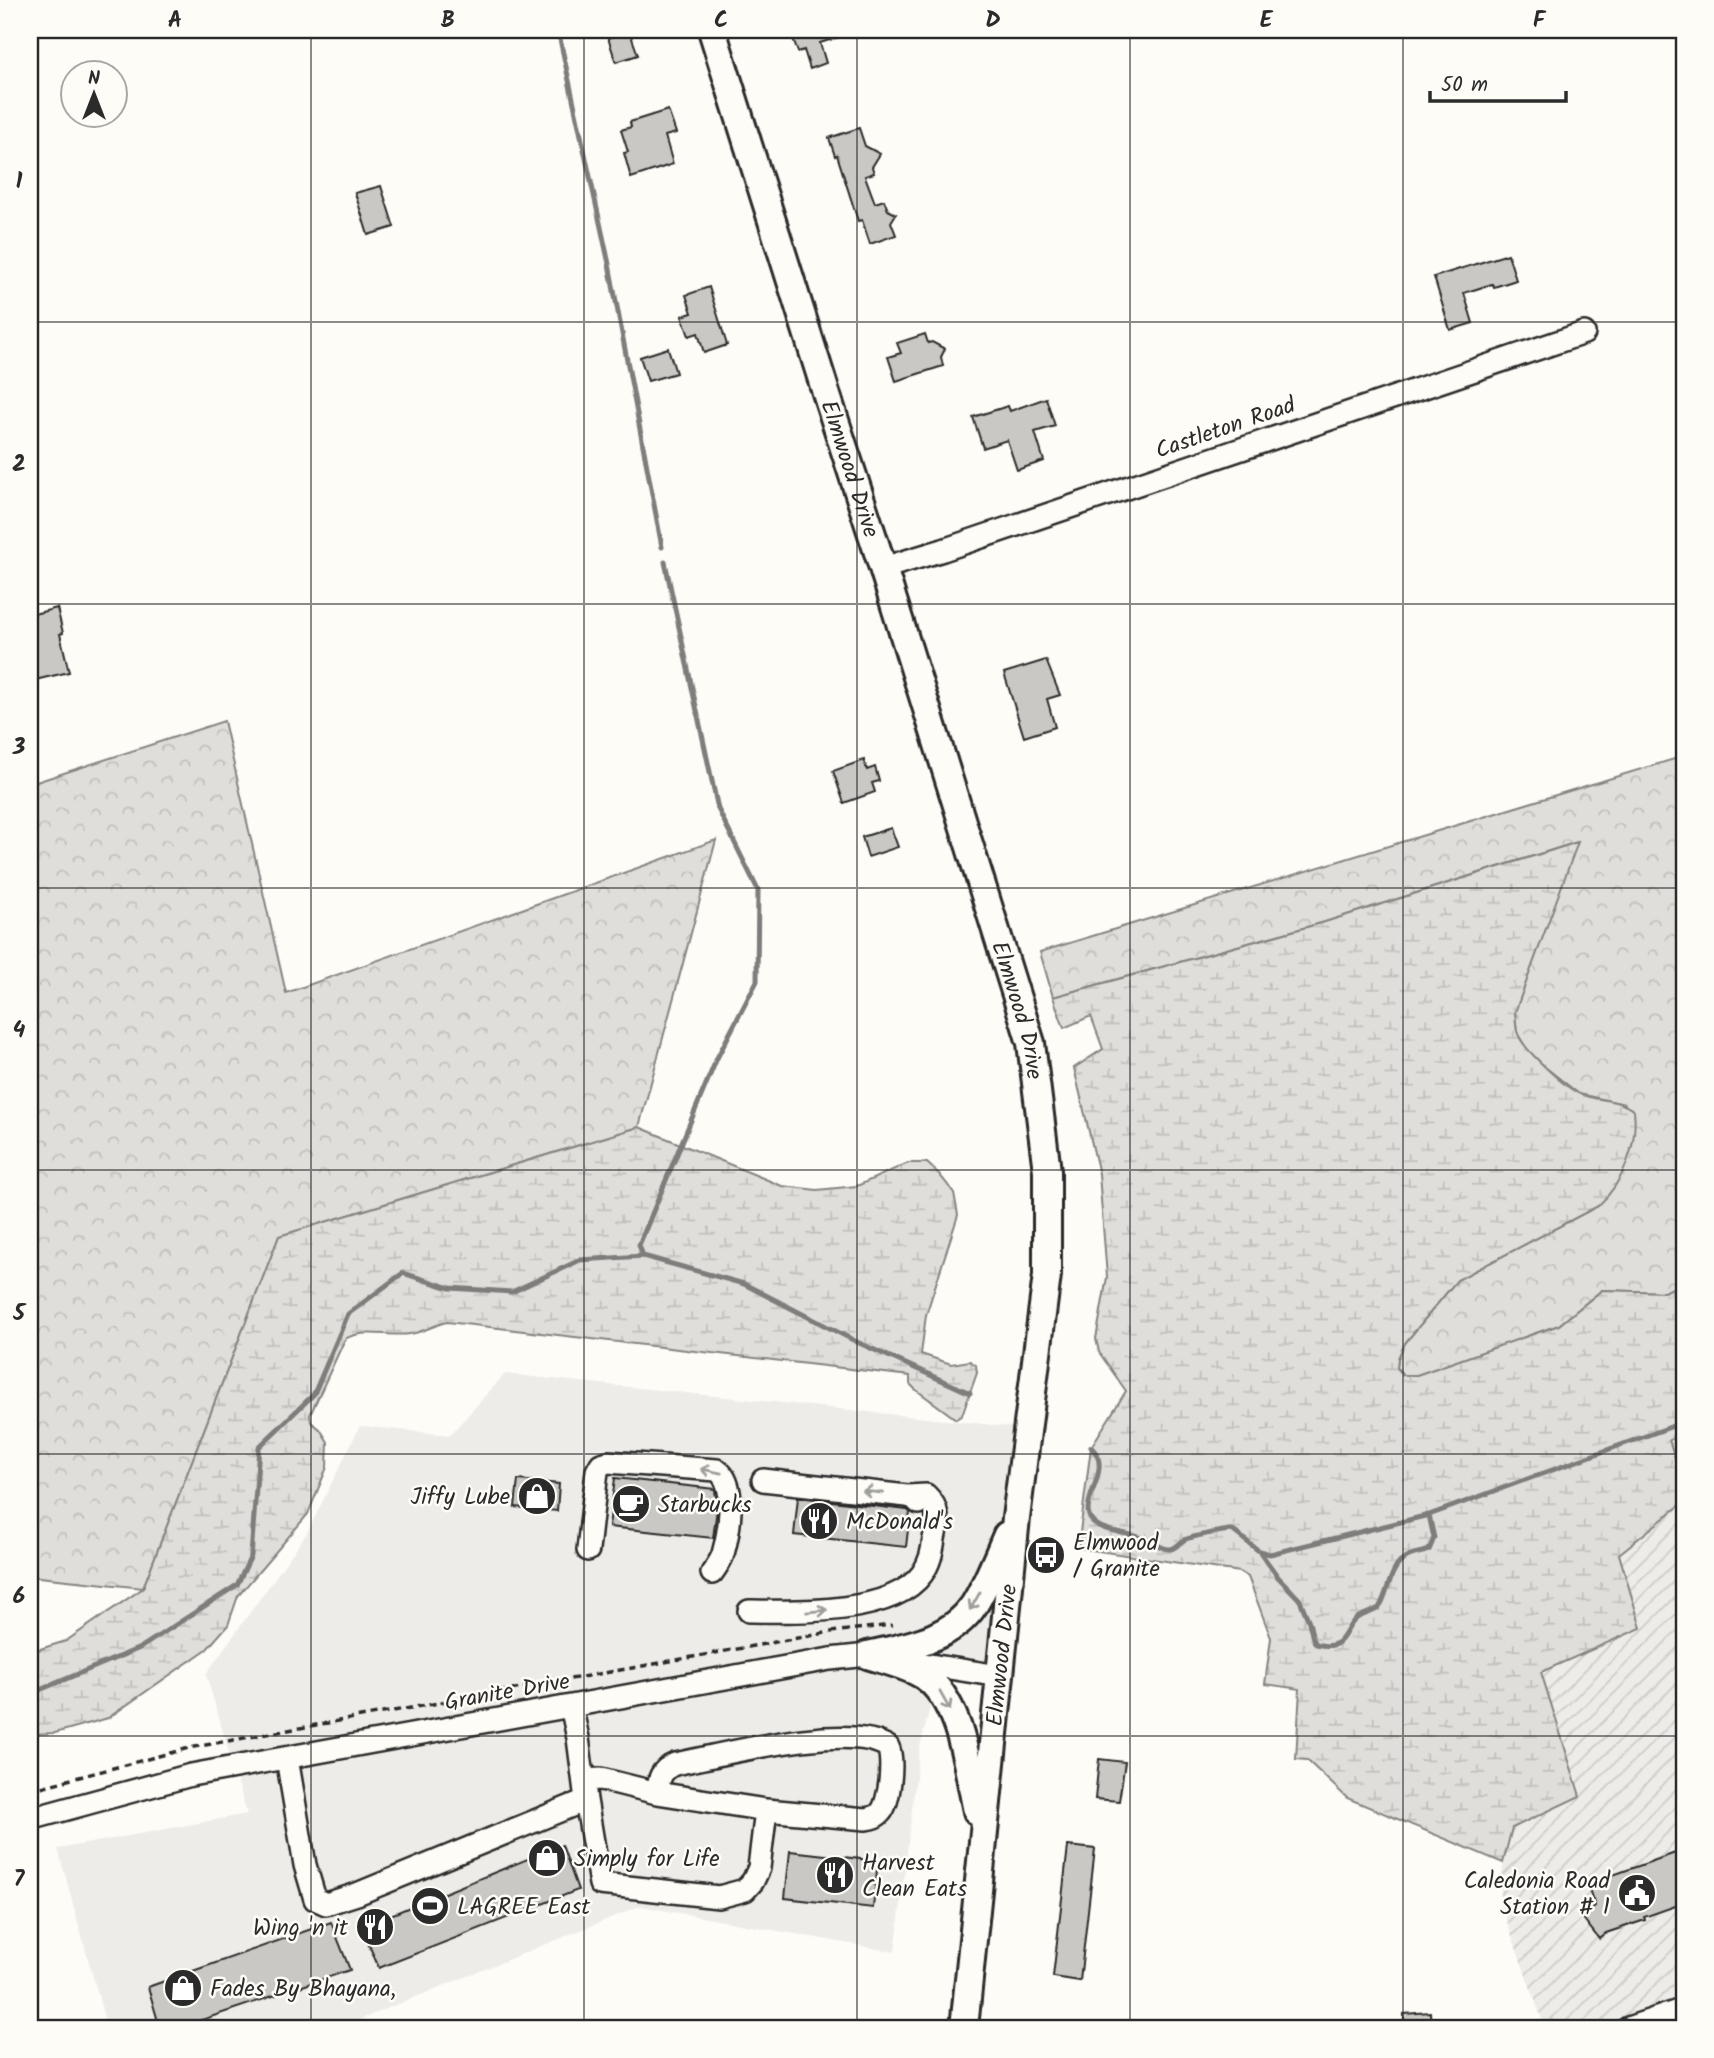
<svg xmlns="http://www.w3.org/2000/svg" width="1714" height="2058" font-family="Kalam,sans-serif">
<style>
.built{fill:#edece8}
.industrial{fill:url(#industrial-furrows)}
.forest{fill:url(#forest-crowns);stroke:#858482;stroke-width:2}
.wetland{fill:url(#wetland-marsh);stroke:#858482;stroke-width:2}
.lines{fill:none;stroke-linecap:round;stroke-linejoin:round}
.stream{stroke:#7e7d7b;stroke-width:5}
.building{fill:#c9c8c4;stroke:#2b2b2b;stroke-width:2}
.minor-casing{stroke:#2b2b2b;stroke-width:26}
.major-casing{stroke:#2b2b2b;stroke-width:32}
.path{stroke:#2b2b2b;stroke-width:3.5;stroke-dasharray:7 5;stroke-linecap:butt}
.minor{stroke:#fdfcf7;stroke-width:21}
.major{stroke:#fdfcf7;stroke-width:26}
.oneway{stroke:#9e9e9b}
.grid{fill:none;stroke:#2b2b2b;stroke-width:2;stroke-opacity:0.55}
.labels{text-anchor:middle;stroke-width:5;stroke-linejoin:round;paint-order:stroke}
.street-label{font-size:23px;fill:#2b2b2b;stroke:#fdfcf7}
.poi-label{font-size:23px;fill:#2b2b2b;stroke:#fdfcf7;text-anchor:start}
.neatline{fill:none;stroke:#2b2b2b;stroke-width:2.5}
.grid-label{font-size:23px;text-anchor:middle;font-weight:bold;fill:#2b2b2b}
</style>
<defs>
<pattern id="industrial-furrows" width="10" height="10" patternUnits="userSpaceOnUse" patternTransform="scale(1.75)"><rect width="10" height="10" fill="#edece8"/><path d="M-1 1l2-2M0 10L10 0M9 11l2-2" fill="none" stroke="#cbcbc7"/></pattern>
<pattern id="forest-crowns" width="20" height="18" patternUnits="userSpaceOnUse" patternTransform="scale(1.75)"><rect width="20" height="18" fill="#dfdeda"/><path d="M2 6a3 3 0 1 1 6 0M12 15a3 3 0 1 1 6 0" fill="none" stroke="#c0bfbb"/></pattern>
<pattern id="wetland-marsh" width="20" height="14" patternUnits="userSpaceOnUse" patternTransform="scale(1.75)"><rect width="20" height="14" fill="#dfdeda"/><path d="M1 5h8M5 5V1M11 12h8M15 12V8" fill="none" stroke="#c0bfbb"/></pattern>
</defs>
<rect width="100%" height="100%" fill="#fdfcf7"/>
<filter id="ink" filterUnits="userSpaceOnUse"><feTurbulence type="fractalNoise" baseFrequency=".0143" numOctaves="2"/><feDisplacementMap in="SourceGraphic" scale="14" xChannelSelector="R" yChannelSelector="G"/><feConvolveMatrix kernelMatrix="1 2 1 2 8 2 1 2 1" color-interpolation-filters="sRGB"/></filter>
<g filter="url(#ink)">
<path class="built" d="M505,1374l516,54 -30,253 -53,-6 -19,76 -24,201 -255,-46 -301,122h-232l-49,-179 189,-35 -41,-140 101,-141 53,-107 90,9z"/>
<path class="industrial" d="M1684,1408v620h-139l-45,-125 3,-40 9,-35 68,-32 -39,-124 48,-223z"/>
<path class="forest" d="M224,721l62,272 430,-153 -77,287 -360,109 -136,352 -113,-12v-792z
M1684,756v527l-20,9 -62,-2 -43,35 -142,50h-14l-6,-7 1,-10 7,-15 52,-63 141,-74 27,-102 -46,-10 -34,-27 -18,-18 -10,-16 -2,-21 62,-170 -252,80 -272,75 -13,-45z"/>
<path class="wetland" d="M1578,842l-63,170c1,6 0,16 3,22 5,15 48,55 64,61 18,6 37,4 52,16 4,34 -11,72 -36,95l-141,74 -52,63 -7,15 -1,10 6,7h14l142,-50 43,-35 62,2 20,-9v151l-15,6 15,45v17l-65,52 22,74 -100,44 39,124 -68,32 -9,35 -156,-65 -40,-38 -11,-1 4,-70 -35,-5 6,-46 -23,-61 -8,-5 -162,-24 13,-101 35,-56 -27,-39 -3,-13 11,-62 -8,-103 -25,-106 29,-19 -12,-33 -27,12 -11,-31 272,-75z
M639,1127l143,59 35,4 40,-4 51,-23h19l12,11 15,19 4,22 -32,100 -5,39 30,10 19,-3 6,4 1,8 -15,42 -6,4 -41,-30 -5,-5v-8l-463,-54c-13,3 -24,10 -37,12 -22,3 -45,-6 -65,5l-35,76 1,7 9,7 8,13 -1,25 -19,47 -70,82 -10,29 -21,24 -99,69 -53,15 -25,1v-82l36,-11 77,-53 136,-352z"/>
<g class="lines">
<path class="stream" d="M558,30l51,234 53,283
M643,1256l-4,-11 78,-187 40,-77 1,-91 -40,-81 -53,-247
M1091,1447c28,26 -28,65 12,81 16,6 33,6 48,13 6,3 12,9 20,8 5,-1 9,-6 13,-9 5,-3 41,-10 48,-10l27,21 11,3 159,-39 255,-93
M1260,1552l18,25 22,23 9,22 4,17 3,5c31,8 26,-15 41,-26 7,-4 15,-6 22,-10 10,-16 10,-41 28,-51 6,-4 15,-4 22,-7l5,-12 -5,-23
M30,1694l110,-46 97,-63 14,-29 8,-109 55,-53 34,-80 55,-41 47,15 62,4 68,-32 63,-4 101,28 113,58 113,51"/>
</g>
<path class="building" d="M608,30h21l9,25 -22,7 -8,-24 3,-1z
M790,30h62v3l-32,10 6,20 -16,6 -6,-19 -6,2z
M668,110l8,23 -11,3 8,28 -42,14 -7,-25 4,-1 -7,-22 10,-3 -1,-5z
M859,128l6,18 15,8 -8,13 2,6 -9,3 10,27 9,-3 4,10 8,4 -5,8 5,13 -26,9 -8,-24 -4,1 -21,-66 -2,1 -6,-18z
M381,186l13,41 -26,8 -13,-42z
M1508,254l8,26 -22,7 -2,-3 -28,9 9,30 -23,7 -16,-53z
M709,287l18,58 -23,8 -6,-20 -9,3 -7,-20 10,-3 -6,-18z
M925,334l3,9 4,-1 13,7 -4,8 2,9 -47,15 -8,-24 13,-4 -4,-10z
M668,348l8,25 -28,8 -8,-24z
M1046,398l9,28 -20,6 9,29 -27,9 -10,-30 -24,8 -10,-31 35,-11 2,5z
M57,608l6,25 -3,1 9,38 -34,8 -5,-22v-43z
M1046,660l14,35 -13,4 8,28 -31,10 -20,-64z
M864,760l3,10 8,-3 4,14 -7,2 3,9 -31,11 -11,-32z
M891,828l7,19 -30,10 -6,-20z
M615,1478l100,11 2,20 -4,29 -104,-11z
M518,1480l41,4 -2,27 -42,-4z
M798,1497l109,13 3,2 -4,35 -112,-12z
M1099,1759l26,3 -6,39 -24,-2z
M562,1845l16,45 -199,78 -18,-41z
M1068,1846l27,3 -15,132 -27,-4z
M1684,1850v53l-40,14 1,3 -39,13 -7,6 -17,-22 13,-11 -8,-22z
M790,1851l88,10 -5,47 -88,-10z
M331,1922l19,48 -172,58h-18l-12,-41z
M1430,2012l1,16h-27v-14z"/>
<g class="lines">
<defs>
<path id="minor" d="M883,568l60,-18 641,-217
M763,1480l144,16 7,2 5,5
M588,1550l9,-79 4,-7 7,-2 109,8c21,14 12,62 6,84 -2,7 -7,13 -11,19
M749,1611c46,1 143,4 173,-37 8,-11 10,-22 12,-35 4,-18 6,-31 -8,-44l-19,1
M287,1758l18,107 10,34 11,5 31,-10 229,-94 -8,-62 -7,-32
M584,1780l17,-1 56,14
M586,1800l14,84 119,13 26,-7 8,-9 6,-13 7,-58 100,9c6,-1 11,-2 15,-7 9,-10 13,-53 7,-65 -38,-26 -167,8 -213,17 -15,6 -16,15 -18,29l109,17
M30,1819l161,-44 639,-116 38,-4 131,21
M1628,2028l56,-19"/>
<g id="major">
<path id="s1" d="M712,30l116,369 55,169 148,475 16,128v104l-31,243 -52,510"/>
<path d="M868,1655c18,6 41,11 56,21 37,25 44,95 53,135"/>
<path d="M868,1655c38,-9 83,-15 106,-50 13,-21 23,-47 33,-70"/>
</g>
</defs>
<use href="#minor" class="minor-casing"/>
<use href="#major" class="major-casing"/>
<path class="path" d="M30,1790l159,-42 642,-116 61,-7"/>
<use href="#minor" class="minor"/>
<use href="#major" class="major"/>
</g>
<defs><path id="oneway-shaft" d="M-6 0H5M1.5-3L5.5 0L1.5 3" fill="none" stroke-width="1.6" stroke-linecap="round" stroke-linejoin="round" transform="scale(1.75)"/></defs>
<g class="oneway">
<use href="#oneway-shaft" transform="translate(711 1471) rotate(-168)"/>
<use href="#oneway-shaft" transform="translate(873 1492) rotate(-174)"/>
<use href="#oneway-shaft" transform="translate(975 1601) rotate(120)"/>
<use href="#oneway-shaft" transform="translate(817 1611) rotate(-6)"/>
<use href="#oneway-shaft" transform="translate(945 1701) rotate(61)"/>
</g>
</g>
<path class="grid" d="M311,30v1998M584,30v1998M857,30v1998M1130,30v1998M1403,30v1998M30,322h1654M30,604h1654M30,888h1654M30,1170h1654M30,1454h1654M30,1736h1654"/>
<defs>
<symbol id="shop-disc" viewBox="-11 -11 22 22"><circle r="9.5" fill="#2b2b2b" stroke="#fdfcf7"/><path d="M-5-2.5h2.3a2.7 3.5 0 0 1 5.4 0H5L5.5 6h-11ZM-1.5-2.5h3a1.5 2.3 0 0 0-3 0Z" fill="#fff"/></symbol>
<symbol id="cafe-disc" viewBox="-11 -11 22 22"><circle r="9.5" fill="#2b2b2b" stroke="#fdfcf7"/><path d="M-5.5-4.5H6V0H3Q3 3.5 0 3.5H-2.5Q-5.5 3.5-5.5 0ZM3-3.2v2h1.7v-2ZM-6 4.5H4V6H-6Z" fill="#fff"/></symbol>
<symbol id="restaurant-disc" viewBox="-11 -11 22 22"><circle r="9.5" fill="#2b2b2b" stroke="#fdfcf7"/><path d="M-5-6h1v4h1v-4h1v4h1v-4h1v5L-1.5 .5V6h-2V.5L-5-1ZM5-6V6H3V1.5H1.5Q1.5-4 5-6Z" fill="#fff"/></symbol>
<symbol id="bus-disc" viewBox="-11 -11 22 22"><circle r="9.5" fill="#2b2b2b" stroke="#fdfcf7"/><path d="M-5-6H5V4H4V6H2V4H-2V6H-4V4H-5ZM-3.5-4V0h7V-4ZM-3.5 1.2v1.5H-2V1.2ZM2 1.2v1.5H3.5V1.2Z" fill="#fff"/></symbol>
<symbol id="civic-disc" viewBox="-11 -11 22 22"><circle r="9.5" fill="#2b2b2b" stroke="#fdfcf7"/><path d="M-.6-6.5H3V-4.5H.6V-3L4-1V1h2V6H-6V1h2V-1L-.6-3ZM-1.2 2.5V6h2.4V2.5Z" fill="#fff"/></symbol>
<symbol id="stadium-disc" viewBox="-11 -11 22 22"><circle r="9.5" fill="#2b2b2b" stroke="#fdfcf7"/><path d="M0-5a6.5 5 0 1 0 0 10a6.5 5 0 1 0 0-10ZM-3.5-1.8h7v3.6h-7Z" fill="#fff"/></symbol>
</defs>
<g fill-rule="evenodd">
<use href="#shop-disc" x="515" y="1474" width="44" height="44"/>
<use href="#cafe-disc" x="609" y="1482" width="44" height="44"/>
<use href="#restaurant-disc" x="797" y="1499" width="44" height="44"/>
<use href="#bus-disc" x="1024" y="1533" width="44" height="44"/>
<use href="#shop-disc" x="525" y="1836" width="44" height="44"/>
<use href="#restaurant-disc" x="813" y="1853" width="44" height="44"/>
<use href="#civic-disc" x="1615" y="1871" width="44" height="44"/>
<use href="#stadium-disc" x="408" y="1884" width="44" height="44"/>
<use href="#restaurant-disc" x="353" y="1905" width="44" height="44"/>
<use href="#shop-disc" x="161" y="1966" width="44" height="44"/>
</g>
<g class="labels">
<g class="street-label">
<text transform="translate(1225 427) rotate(-19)" y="8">Castleton Road</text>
<text dy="8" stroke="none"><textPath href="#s1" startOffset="460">Elmwood Drive</textPath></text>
<text dy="8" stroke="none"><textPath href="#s1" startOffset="1027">Elmwood Drive</textPath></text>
<text transform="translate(1001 1655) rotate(-84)" y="8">Elmwood Drive</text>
<text transform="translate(507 1691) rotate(-10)" y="8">Granite Drive</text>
</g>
<g class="poi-label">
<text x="510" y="1504" text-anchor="end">Jiffy Lube</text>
<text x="658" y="1512">Starbucks</text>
<text x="846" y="1529">McDonald's</text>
<text x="1073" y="1550">Elmwood<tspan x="1073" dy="26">/ Granite</tspan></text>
<text x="574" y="1866">Simply for Life</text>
<text x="862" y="1870">Harvest<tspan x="862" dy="26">Clean Eats</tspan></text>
<text x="1610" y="1888" text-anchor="end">Caledonia Road<tspan x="1610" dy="26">Station # 1</tspan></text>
<text x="457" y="1914">LAGREE East</text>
<text x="348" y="1935" text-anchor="end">Wing 'n it</text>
<text x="210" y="1996">Fades By Bhayana,</text>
</g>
</g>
<rect width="1714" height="2058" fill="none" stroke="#fdfcf7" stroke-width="77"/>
<g transform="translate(94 94)"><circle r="33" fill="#fdfcf7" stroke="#a9a8a5" stroke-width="2"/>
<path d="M0-5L12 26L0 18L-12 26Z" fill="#2b2b2b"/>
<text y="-10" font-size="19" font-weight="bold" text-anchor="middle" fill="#2b2b2b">N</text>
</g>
<path d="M1430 91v10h136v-10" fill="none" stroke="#2b2b2b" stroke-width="3.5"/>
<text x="1441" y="91" font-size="21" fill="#2b2b2b" stroke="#fdfcf7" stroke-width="5" paint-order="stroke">50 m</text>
<rect x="38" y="38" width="1638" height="1982" class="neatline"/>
<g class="grid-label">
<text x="175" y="27">A</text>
<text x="448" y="27">B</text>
<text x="721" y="27">C</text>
<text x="993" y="27">D</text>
<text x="1266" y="27">E</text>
<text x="1539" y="27">F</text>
<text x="19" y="188">1</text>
<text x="19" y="471">2</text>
<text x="19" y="754">3</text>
<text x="19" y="1037">4</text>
<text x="19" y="1320">5</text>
<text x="19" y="1603">6</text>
<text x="19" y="1886">7</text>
</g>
</svg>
